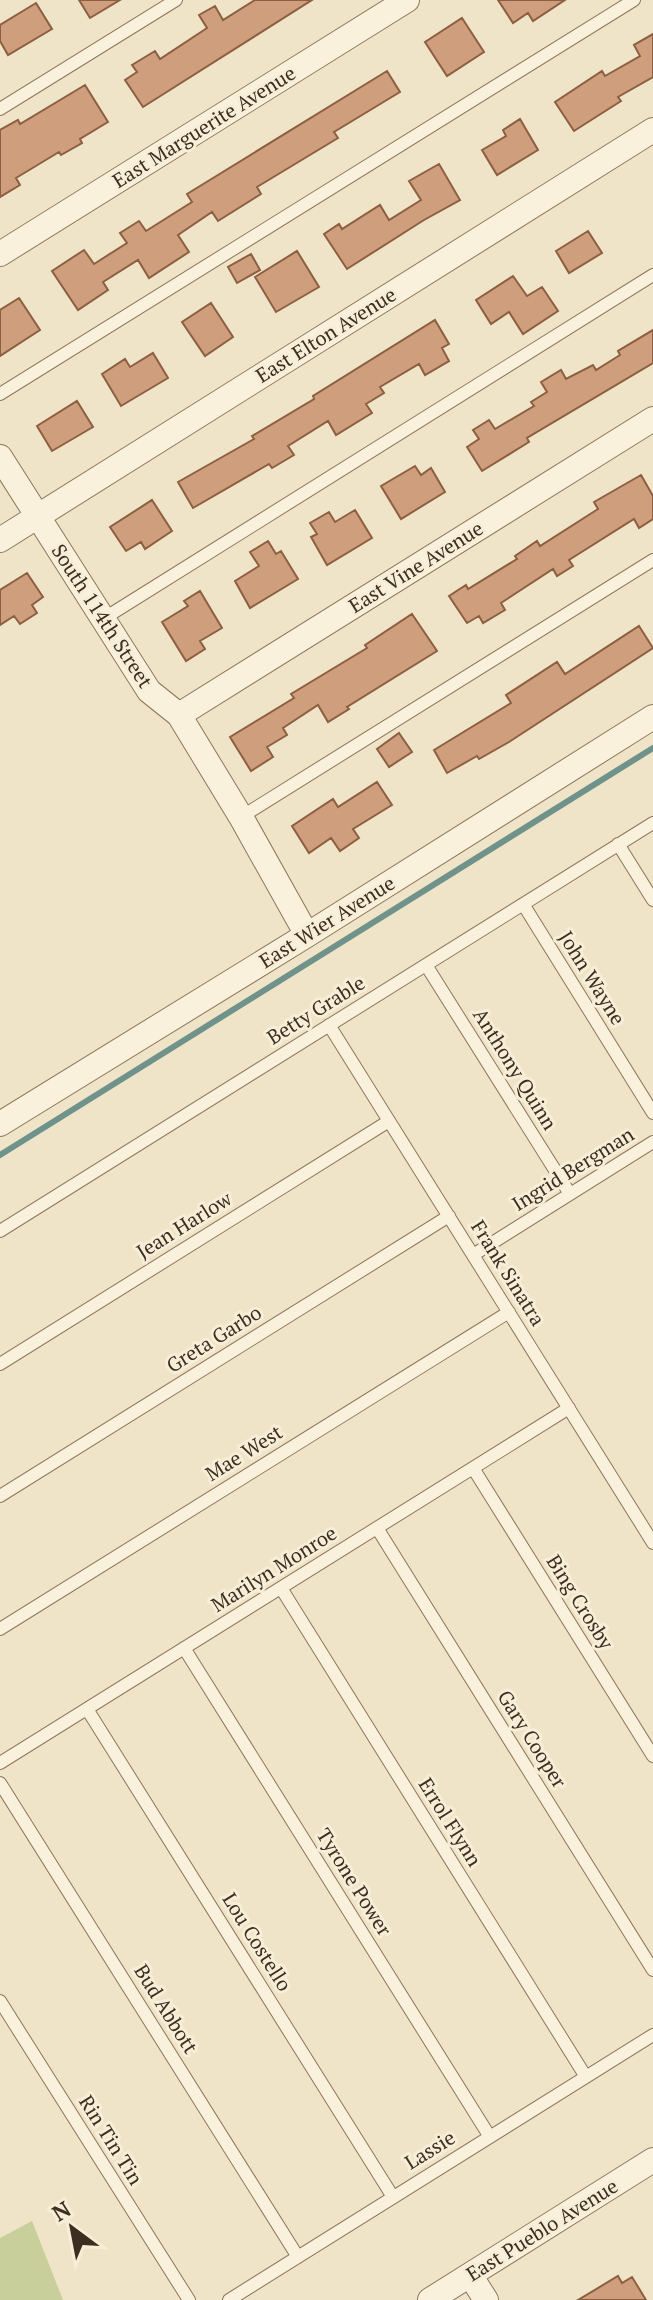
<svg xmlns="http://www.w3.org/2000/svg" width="653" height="2300" font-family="'PT Serif',serif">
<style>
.green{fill:#c9cf9b}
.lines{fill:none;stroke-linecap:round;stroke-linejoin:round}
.stream{stroke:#6f938a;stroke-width:6}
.building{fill:#cf9f7d;stroke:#8d5f41;stroke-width:2}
.service-casing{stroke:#8d765c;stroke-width:14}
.minor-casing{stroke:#8d765c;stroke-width:26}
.service{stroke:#faf1dc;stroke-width:12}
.minor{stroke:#faf1dc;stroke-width:24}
.labels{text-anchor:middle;stroke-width:6;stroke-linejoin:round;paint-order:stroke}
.street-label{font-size:20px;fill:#3d2e20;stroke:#f7eed8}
</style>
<rect width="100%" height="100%" fill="#f0e4c8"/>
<path class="green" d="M32,2221l31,79h-63v-62z"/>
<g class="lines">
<path class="stream" d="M0,1155l653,-407"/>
</g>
<path class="building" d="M79,0h41l-30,18z
M255,0h57l-169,107 -18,-27 12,-8 -5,-7 23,-14 5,8 47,-31 -8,-13 16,-9 8,14z
M498,0h67l-32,21 -5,-8 -15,10z
M36,3l16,26 -44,26 -8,-14v-16z
M462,18l22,34 -37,24 -22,-34z
M653,34v43l-35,20 3,4 -47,30 -19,-29 47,-31 3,5 35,-20 -6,-11z
M387,71l13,21 -66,40 4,6 -81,49 4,7 -43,27 -6,-9 -34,23 11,17 -40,26 -11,-18 -35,22 5,8 -30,20 -26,-39 32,-21 10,14 33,-21 -7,-10 19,-12 7,10 46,-29 -5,-8z
M85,85l23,37 -28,17 2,4 -21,12 -2,-3 -43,26 4,7 -20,12v-67l18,-10 2,4z
M520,119l18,31 -41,25 -15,-25 24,-14 -3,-6z
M439,164l21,36 -36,20 -77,49 -23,-35 15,-10 3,5 38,-24 9,15 32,-20 -12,-19z
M588,231l14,22 -33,20 -13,-22z
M297,251l22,36 -43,25 -21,-35z
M251,254l9,16 -23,13 -9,-16z
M513,276l14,20 15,-9 16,24 -35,23 -14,-22 -18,12 -15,-24z
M19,298l21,32 -40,26v-46z
M211,303l22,34 -28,19 -23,-34z
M435,320l14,24 -7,4 7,13 -24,14 -6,-11 -39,23 4,6 -18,11 6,9 -36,22 -8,-14 -40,25 6,9 -22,13 -3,-4 -76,44 -15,-26 76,-43 -2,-3 62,-37 -1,-3z
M653,330v33l-126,75 2,4 -47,29 -15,-24 12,-8 -6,-9 16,-10 6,9 39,-23 -3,-4 16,-10 -6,-10 20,-12 5,9 27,-14 3,5 24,-15 -2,-4z
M153,353l15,25 -47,28 -19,-32 23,-15 5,8z
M77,401l16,26 -41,24 -15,-25z
M415,466l6,9 10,-7 14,24 -44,27 -20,-33z
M641,475l12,21v23l-14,9 -5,-9 -65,41 4,6 -16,10 -4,-7 -52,34 4,7 -22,13 -4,-7 -12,7 -18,-27 17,-11 2,4 49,-30 -2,-3 22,-15 3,5 58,-37 -4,-7z
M152,500l20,31 -27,18 -4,-7 -15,9 -16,-24z
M355,510l17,28 -45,27 -16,-28 6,-3 -7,-11 19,-11 6,10z
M268,541l8,13 5,-3 17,28 -48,29 -15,-27 24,-15 -9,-14z
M27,573l16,24 -11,8 5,8 -17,11 -6,-8 -14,9v-35z
M200,591l22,37 -22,13 5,8 -19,12 -24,-39 26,-16 -4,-5z
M412,614l25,37 -90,56 2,2 -21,13 -10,-17 -35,23 4,7 -20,12 6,10 -22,14 -21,-34 64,-39 -3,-4 76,-46 -2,-3z
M639,626l14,22 -144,94 -30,17 -2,-3 -30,17 -13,-23 77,-47 -5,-8 51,-33 8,12z
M399,733l13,19 -23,15 -12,-18z
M377,782l15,23 -39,24 6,9 -19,13 -9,-13 -22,15 -17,-27 41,-27 5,8z
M618,2276l4,7 10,-6 14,23h-68z"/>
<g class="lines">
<defs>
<path id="service" d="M0,109l176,-109
M0,394l634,-394
M103,619l550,-344
M241,817l412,-257
M618,844l35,56
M523,904l130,209
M426,965l144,229
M329,1025l324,518
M0,1231l653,-408
M473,1255l180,-113
M0,1364l389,-243
M473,1468l180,288
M0,1496l449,-280
M377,1528l276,442
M281,1588l305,489
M0,1629l509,-317
M184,1648l306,489
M87,1709l306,488
M0,1763l569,-355
M0,1783l298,474
M0,2001l189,299
M229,2300l424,-265"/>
<path id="minor" d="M0,254l407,-254
M0,457l149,234 30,24 62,102 66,118
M0,540l653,-410
M179,715l474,-296
M0,1124l307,-189 346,-218
M470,2275l16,25
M430,2300l223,-140"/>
</defs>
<use href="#service" class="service-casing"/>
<use href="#minor" class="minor-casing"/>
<use href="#service" class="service"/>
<use href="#minor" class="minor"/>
</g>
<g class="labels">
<g class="street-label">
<text transform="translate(204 127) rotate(-32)" y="7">East Marguerite Avenue</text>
<text transform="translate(326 335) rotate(-32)" y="7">East Elton Avenue</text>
<text transform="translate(416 567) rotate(-32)" y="7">East Vine Avenue</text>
<text transform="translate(102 616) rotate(57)" y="7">South 114th Street</text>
<text transform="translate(327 922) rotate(-32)" y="7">East Wier Avenue</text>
<text transform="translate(592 978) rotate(58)" y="7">John Wayne</text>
<text transform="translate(316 1010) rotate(-32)" y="7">Betty Grable</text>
<text transform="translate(515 1069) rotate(58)" y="7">Anthony Quinn</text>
<text transform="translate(573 1169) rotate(-32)" y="7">Ingrid Bergman</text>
<text transform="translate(184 1225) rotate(-32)" y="7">Jean Harlow</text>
<text transform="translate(508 1273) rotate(58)" y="7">Frank Sinatra</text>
<text transform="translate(214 1339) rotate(-32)" y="7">Greta Garbo</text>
<text transform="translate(244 1453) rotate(-32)" y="7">Mae West</text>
<text transform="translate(274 1569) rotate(-32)" y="7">Marilyn Monroe</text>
<text transform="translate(580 1602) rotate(58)" y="7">Bing Crosby</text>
<text transform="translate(532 1739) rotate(58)" y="7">Gary Cooper</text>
<text transform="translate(450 1822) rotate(58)" y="7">Errol Flynn</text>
<text transform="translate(354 1882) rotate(58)" y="7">Tyrone Power</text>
<text transform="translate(257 1942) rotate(58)" y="7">Lou Costello</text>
<text transform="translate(166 2009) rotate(58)" y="7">Bud Abbott</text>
<text transform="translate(111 2140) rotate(58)" y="7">Rin Tin Tin</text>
<text transform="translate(430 2150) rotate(-32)" y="7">Lassie</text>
<text transform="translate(542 2230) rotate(-32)" y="7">East Pueblo Avenue</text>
</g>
</g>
<g transform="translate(72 2228) rotate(328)" stroke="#f7eed8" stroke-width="6" paint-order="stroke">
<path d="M0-6L14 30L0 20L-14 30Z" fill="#3d2e20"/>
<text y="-12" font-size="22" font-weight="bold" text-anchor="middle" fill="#3d2e20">N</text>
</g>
</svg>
